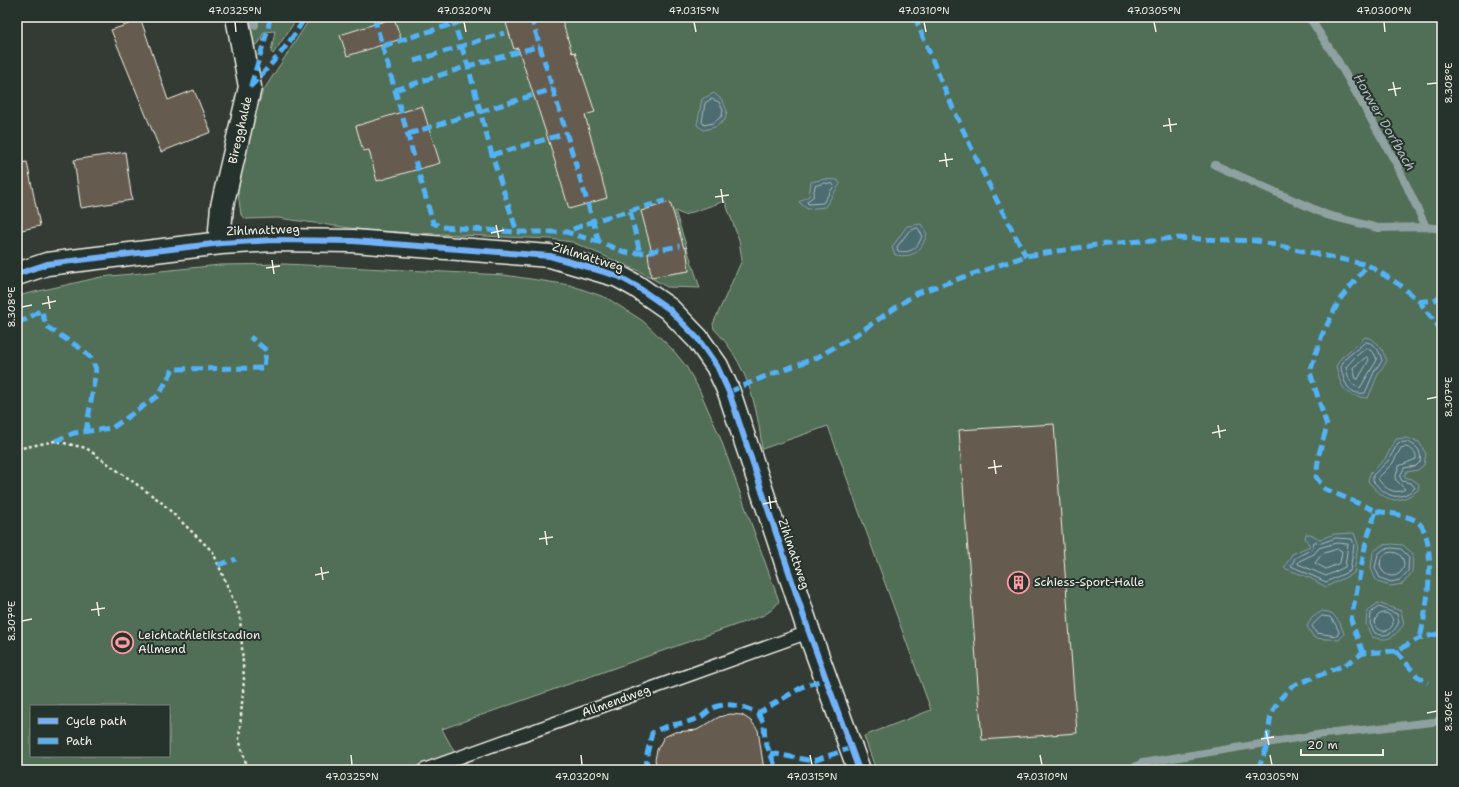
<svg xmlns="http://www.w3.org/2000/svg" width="1459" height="787" font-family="'Shantell Sans',sans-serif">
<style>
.green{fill:#516e56;stroke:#a2b09f;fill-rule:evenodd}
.water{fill:#4b6c71;stroke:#8fa1a1}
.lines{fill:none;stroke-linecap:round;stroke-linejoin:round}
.shore{stroke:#b0bcb8;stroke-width:1}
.stream{stroke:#8fa1a1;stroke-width:8}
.building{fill:#655b50;stroke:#f4f1e8}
.lane-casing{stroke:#f4f1e8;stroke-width:15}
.street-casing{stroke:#f4f1e8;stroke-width:25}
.path{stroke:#f4f1e8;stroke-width:2.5;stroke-dasharray:3 3;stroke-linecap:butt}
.lane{stroke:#26332d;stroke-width:12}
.street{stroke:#26332d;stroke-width:22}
.quiet{stroke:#52b3f8;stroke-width:5;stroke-dasharray:10 5;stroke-linecap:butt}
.cycleway-casing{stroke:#26332d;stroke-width:8}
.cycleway{stroke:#73b2f8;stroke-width:6}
.ticks{fill:none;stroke:#f4f1e8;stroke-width:1.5}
.labels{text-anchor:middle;stroke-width:4;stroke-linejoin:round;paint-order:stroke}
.street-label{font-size:12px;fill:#f4f1e8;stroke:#26332d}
.poi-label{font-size:12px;fill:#f4f1e8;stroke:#26332d;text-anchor:start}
.water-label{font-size:13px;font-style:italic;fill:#b0bcb8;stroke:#26332d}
.neatline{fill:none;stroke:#f4f1e8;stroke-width:1.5}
.ticks-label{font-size:10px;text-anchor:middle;fill:#f4f1e8}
</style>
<rect width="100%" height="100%" fill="#333b34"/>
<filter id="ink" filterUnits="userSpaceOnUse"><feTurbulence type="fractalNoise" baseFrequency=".025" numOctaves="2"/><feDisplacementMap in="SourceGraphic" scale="8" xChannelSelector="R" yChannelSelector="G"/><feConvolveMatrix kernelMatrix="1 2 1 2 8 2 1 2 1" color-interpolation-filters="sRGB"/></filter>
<g filter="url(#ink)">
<path class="green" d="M244,17h54l-25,37 -2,-2 4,-21 -11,1 -5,11 -5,3z
M311,17h1131v753h-566l-12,-34 67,-26 -103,-284 -66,23c-4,-42 -16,-88 -48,-120l-1,-5 29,-64 -3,-20 -14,-39 -41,14 -9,-4 25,77 -33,-1 -28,-16 -67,-29 -22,-3 -178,-8 -94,-13 -32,1 -5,-4 -5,-38 10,-37 17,-49z
M285,264l219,11 66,10 37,13 36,23 30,29 13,16 13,23 21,48 59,164 -6,8 -9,6 -322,114 22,41h-447v-474l84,-19 119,-12zM31,706h138v50h-138z"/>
<path class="water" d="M714,93l8,7 5,10 -2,10 -10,7 -11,3 -7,-5 5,-26z
M824,179l14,1 2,4 -15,23 -18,2 -8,-7 10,-6 2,-14z
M921,224l6,10c-6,18 -13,24 -32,21l-3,-8 15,-21z
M1365,337c14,3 17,12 22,24l-8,11 -11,26c-24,-2 -27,-10 -32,-32l5,-8z
M1407,438l12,4 7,12 -2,11 -6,5 -12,2 -2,5 8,2 7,5 -1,6c-22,17 -33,11 -50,-9l2,-8 15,-14 11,-20z
M1354,533l4,11 -4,29 -28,14 -16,-9 -26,-10 8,-14 18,-8 -5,-8 1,-4h4l10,5 15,-5z
M1392,544l11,1 10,9 -1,18 -9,12 -12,2 -14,-4 -6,-13 2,-17 9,-7z
M1378,603l23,8 3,13c-11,14 -14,18 -32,13l-6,-12 1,-14z
M1322,611l10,2 8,10 4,11 -5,6 -25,-2 -7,-12 5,-8z"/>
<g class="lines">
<path class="shore" d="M712,99l7,3 4,8 -1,6 -9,7 -9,2 -2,-3 3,-19z
M825,183l8,1 1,2 -11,17 -15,1 -1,-3 6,-4 2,-11z
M918,228l4,7c-3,12 -11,19 -24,16l-1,-4 12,-16z
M1366,342c10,1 14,10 16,19l-7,9 -10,23c-17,3 -22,-13 -24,-26l3,-7z
M1367,348l7,5 3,7 -17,28c-11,-3 -12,-11 -14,-21l9,-10z
M1367,357l2,3 -11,19h-2l-3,-11z
M1407,442c10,3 15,9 13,20l-4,4 -12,2 -4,9 2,4 9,2 4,5c-17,15 -29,8 -42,-7v-6l15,-14 10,-18z
M1406,447c6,2 11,5 10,12l-17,7 -4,13 10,10c-10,7 -23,-2 -27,-11l14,-14 9,-16z
M1336,538l16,1 2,6 -4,26 -24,11 -35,-16 4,-8 17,-9 2,-7 7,1z
M1337,543l11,1 -3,23 -19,9 -28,-12 1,-3 15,-7 5,-6z
M1392,548l9,1 8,8 -1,14 -8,9 -9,2 -11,-4 -5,-10 3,-14 6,-5z
M1338,549l4,2 -2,12 -14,6 -11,-6 7,-9z
M1380 564a12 12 0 1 1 24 0a12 12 0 1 1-24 0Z
M1379,607l18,7 2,8c-5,11 -12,16 -24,11l-5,-9 1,-11z
M1375 622a9 9 0 1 1 18 0a9 9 0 1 1-18 0Z
M1322,616l8,1 6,8 3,7 -2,4 -21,-3 -4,-7z"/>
<path class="stream" d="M1309,17l30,46 58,102 29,62 16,2
M255,25v-8
M1215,165l112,50 51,13 48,-1
M1130,770l12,-7 174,-28 126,-14"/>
</g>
<path class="building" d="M527,17h34l11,36 3,-1 20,60 -10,3 22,83 -38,11 -19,-64 -32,-97 -4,1 -8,-26z
M394,18l7,21 -54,17 -7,-21z
M141,20l27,80 26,-10 17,42 -50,20 -50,-122z
M422,106l18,57 -63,18 -8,-31 -6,1 -7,-25z
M125,152l7,48 -51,8 -7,-48z
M27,162l13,64 -23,5v-68z
M670,202l14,46 2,-1 3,24 -38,6 -3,-24 4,-1 -11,-41z
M1054,424l23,309 -95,7 -23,-310z
M730,714l12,1 9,6 7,9 6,40h-106l-3,-10 2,-10 7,-13 11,-5 22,-2 22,-13z"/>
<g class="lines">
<defs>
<path id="lane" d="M424,770l385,-138"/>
<path id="street" d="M221,243l-1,-13 2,-24 28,-119 -13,-70
M17,274l30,-10 174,-21 52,-3 80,1 197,15 68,20 18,10 33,23 29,30 19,27 12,26 80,240 50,138"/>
</defs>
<use href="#lane" class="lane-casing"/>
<use href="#street" class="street-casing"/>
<path class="path" d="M17,449l38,-8 31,7 74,53 53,51 27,64 4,64 -5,59 9,31"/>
<use href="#lane" class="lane"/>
<use href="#street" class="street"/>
<path class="quiet" d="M374,17l59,206 9,4 75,5h49l33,10 28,11h13l40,-7
M452,17l16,49 24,89 25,77
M531,17l62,204 -27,11
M915,17c32,81 69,162 111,239
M383,46l92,-29
M414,61l90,-28
M251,85l17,-56 2,-12
M250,87c21,-22 41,-44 55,-70
M395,90l73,-24 72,-20
M408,134l145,-45
M492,155l75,-22
M630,211l10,42
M599,242l-6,-21 72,-20
M1419,301h15l8,-5
M17,321l8,-1 16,-10 6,17 33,21 11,10 5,11 -10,63
M729,392l37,-16 50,-18 41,-24 60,-41 109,-37 70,-11 79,-7 82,3 111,24 32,20 19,16 22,29 1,4
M55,441l19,-8 38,-5 47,-33 14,-26 91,-1 2,-18 -16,-13
M1376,511c11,2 33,4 42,11 21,19 8,91 2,116
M218,565l18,-6
M1396,651l21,25 11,7
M1363,653l-12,-33 15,-78 10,-31 -51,-22 -9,-12 3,-23 8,-28 -17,-54 12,-37 18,-36 28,-34
M758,713l6,11 1,17 12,29
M770,753l43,8 38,-13
M648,770l-2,-11 6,-26c16,-10 31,-8 47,-15 4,-2 8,-6 12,-9 16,-9 32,-2 47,4l46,-27 22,-7
M1258,770l8,-21 5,-35 8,-14 13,-14 53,-21 18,-12 33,-2 24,-13 22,-5"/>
<defs>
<path id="cycleway" d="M17,274l30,-10 174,-21 52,-3 80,1 197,15 68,20 18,10 33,23 29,30 19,27 12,26 80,240 50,138"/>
</defs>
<use href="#cycleway" class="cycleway-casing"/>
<use href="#cycleway" class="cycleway"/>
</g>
</g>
<path class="ticks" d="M235,22l1,10M464,22l2,10M694,22l2,10M924,22l2,10M1154,22l2,10M1384,22l1,10M1393,82l3,14M1427,84l10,-1M1388,90l13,-2M1169,118l2,14M1163,126l14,-2M945,153l2,14M939,161l14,-2M721,189l2,14M715,197l14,-2M496,225l3,13M491,233l13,-3M272,260l2,14M266,268l14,-2M48,296l2,13M42,304l14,-3M22,307l10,-2M1427,399l10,-2M1218,425l2,13M1212,433l14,-3M994,460l2,14M988,468l14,-2M769,496l2,13M763,504l14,-3M545,531l2,14M539,539l14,-2M321,567l2,13M315,575l14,-3M97,602l2,14M91,610l14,-2M22,621l10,-2M1427,713l10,-2M1266,731l3,14M1261,739l13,-2M351,755l1,10M581,755l1,10M810,755l2,10M1040,755l2,10M1270,755l2,10"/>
<defs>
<symbol id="building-ring" viewBox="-11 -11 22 22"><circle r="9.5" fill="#26332d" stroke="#ff9aa2" stroke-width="1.5"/><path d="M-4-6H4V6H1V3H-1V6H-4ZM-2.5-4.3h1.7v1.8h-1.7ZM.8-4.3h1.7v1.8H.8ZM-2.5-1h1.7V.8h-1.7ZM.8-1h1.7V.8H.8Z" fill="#ff9aa2"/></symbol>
<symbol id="stadium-ring" viewBox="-11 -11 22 22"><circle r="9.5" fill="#26332d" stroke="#ff9aa2" stroke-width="1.5"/><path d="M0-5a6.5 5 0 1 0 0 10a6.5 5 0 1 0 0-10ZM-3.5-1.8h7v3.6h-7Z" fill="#ff9aa2"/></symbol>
</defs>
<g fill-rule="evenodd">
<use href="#building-ring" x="1006" y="570" width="25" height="25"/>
<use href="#stadium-ring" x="110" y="630" width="25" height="25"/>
</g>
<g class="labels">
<g class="street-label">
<text transform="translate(240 130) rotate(-77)" y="4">Biregghalde</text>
<text transform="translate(263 230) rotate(-2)" y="4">Zihlmattweg</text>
<text transform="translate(588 257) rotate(17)" y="4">Zihlmattweg</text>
<text transform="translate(794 554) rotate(71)" y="4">Zihlmattweg</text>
<text transform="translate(616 701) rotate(-20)" y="4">Allmendweg</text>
</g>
<g class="poi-label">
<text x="1034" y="586">Schiess-Sport-Halle</text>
<text x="138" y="639">Leichtathletikstadion<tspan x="138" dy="14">Allmend</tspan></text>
</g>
<g class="water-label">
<text transform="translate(1385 122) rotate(60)" y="5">Horwer Dorfbach</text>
</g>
</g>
<rect width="1459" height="787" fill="none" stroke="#26332d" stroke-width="44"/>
<rect x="30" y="705" width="140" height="52" fill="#26332d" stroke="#787f78"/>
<rect x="38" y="718" width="20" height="6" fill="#73b2f8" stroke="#787f78"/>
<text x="66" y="725" font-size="12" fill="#f4f1e8">Cycle path</text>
<rect x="38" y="738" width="20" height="6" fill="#52b3f8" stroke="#787f78"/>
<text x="66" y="745" font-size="12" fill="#f4f1e8">Path</text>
<path d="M1301 749v6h82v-6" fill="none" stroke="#f4f1e8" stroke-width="2"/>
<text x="1307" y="749" font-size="12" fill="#f4f1e8" stroke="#26332d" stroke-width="3" paint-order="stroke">20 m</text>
<rect x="22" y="22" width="1415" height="743" class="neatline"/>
<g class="ticks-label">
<text x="235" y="14">47.0325°N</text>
<text x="464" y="14">47.0320°N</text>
<text x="694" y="14">47.0315°N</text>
<text x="924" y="14">47.0310°N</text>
<text x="1154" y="14">47.0305°N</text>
<text x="1384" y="14">47.0300°N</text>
<text transform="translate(1448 83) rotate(-90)" y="4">8.308°E</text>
<text transform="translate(11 307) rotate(-90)" y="4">8.308°E</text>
<text transform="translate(1448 397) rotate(-90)" y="4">8.307°E</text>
<text transform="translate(11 621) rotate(-90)" y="4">8.307°E</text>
<text transform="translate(1448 711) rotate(-90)" y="4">8.306°E</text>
<text x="352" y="780">47.0325°N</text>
<text x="582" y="780">47.0320°N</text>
<text x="812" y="780">47.0315°N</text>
<text x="1042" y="780">47.0310°N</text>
<text x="1272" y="780">47.0305°N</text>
</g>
</svg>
